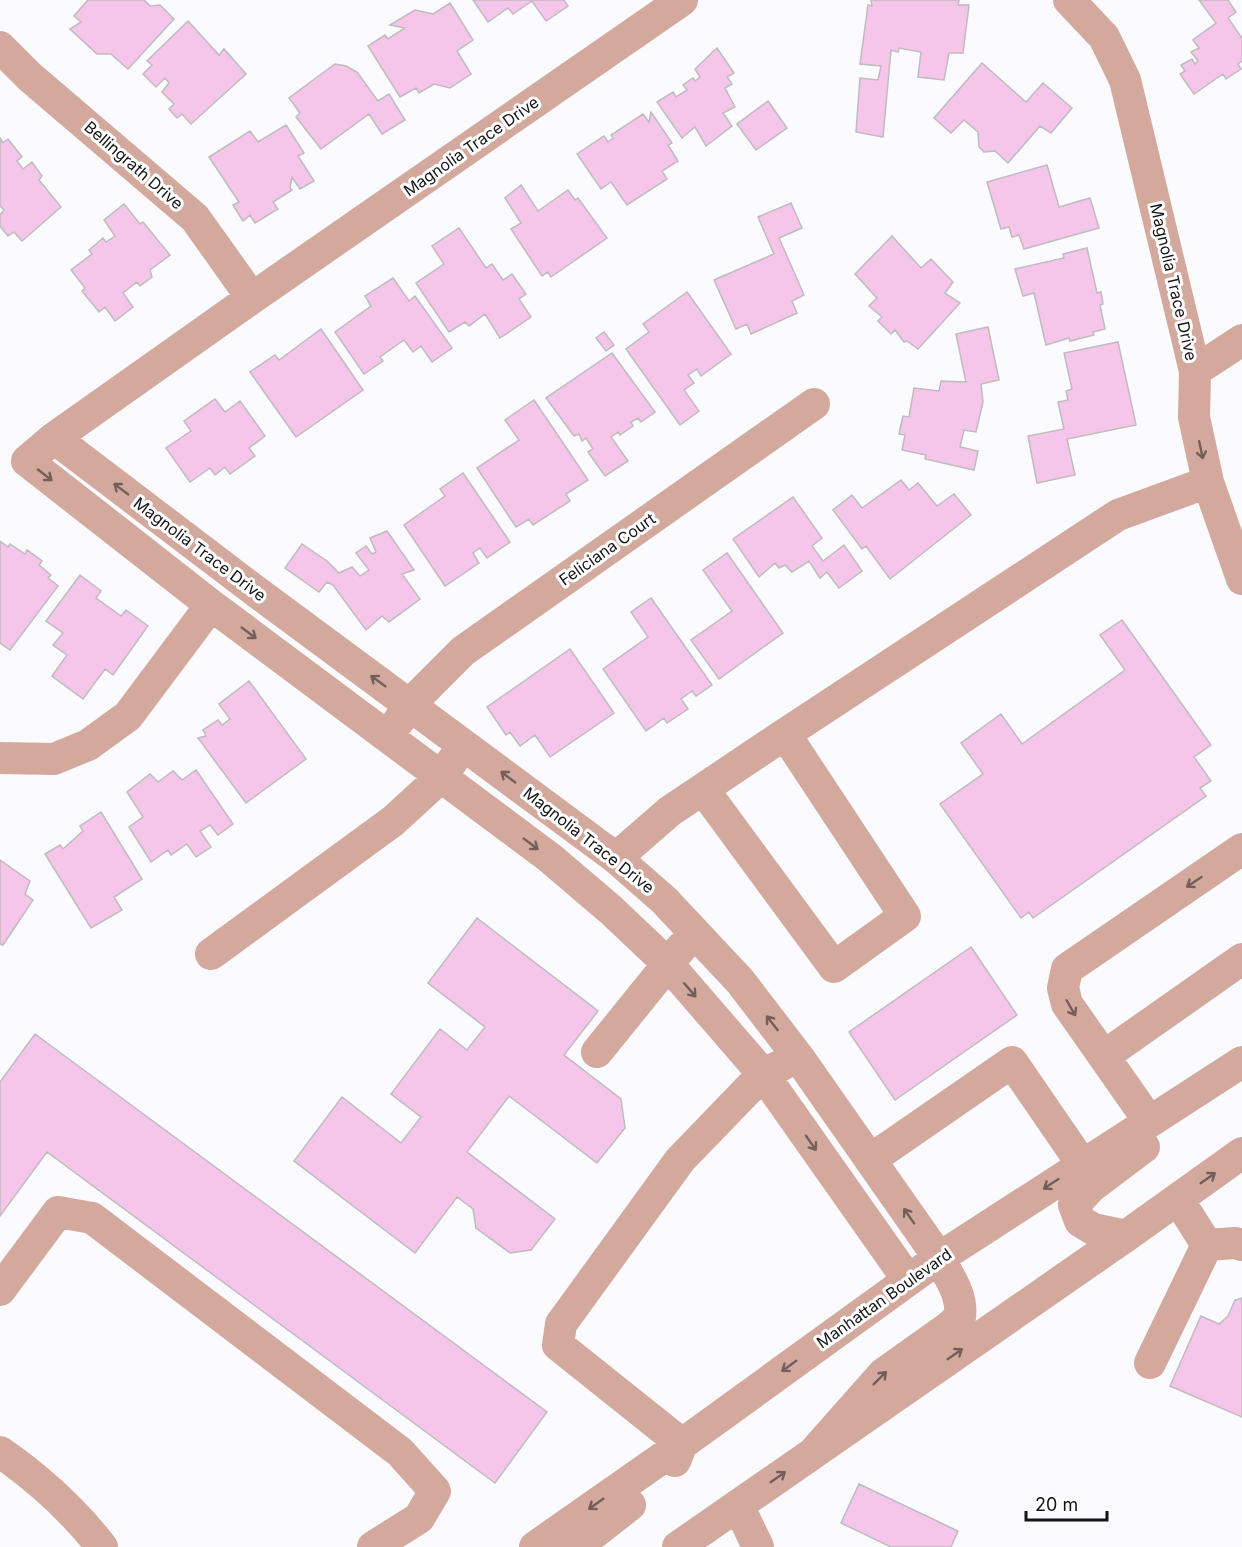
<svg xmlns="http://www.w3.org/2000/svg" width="1242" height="1547" font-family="Inter,sans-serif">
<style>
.building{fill:#f6c6ea;stroke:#bfbbbe;stroke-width:1.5}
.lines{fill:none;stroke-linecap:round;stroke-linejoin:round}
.minor{stroke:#d4a99d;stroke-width:32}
.oneway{stroke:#745e5a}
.labels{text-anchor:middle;stroke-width:6;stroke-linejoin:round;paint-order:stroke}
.street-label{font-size:16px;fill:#141416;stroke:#fff}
</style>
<rect width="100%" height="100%" fill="#fafaff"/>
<path class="building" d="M88,0h56l6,6 10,-1 14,14 -46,50 -17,-15h-14l-27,-25 11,-7 -7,-6z
M473,0h91l4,6 -22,15 -14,-20 -19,13 -5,-6 -20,14z
M871,0h88l-1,5h11l-6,48h-14l-5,27 -26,-3 3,-25 -22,-4 -1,4 -7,-2 -8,87 -27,-5 4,-54 18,2 3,-14 -21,-2 8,-59 4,1z
M1199,0h29l8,12 -8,6 14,20v23l-4,3 3,5 -15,10 -3,-5 -29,20 -14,-20 5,-3 -4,-6 11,-6 3,5 3,-3 -7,-9 8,-4 -6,-8 23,-17z
M450,3l23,37 -16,11 14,23 -21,14 -16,-4 -15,9 -3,-5 -16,9 -32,-51 17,-11 3,4 17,-11 -15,-3 25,-15 18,4z
M188,21l31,34 5,-6 22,25 -55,50 -9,-10 -5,4 -8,-9 5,-5 -12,-12 7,-9 -4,-5 -9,9 -13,-13 9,-9 -5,-4z
M717,48l17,25 -7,4 5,7 -7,4 10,19 -12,6 9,13 -26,20 -11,-19 -13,11 -25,-36 16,-10 3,5 11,-7 -4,-5 10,-7 2,3 5,-4 -5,-8z
M982,63l44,39 17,-19 29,25 -21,25 -11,-7 -32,37 -13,-12 -11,1 -5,-5 -1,-15 -14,-12 -13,13 -17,-15z
M335,64l11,2 11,6 21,29 11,-7 16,26 -23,14 -13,-20 -48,35 -25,-32 4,-4 -11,-15z
M768,101l19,27 -31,22 -19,-26z
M651,112l21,31 -4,2 10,16 -16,10 5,8 -40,26 -16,-23 -10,7 -24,-35 27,-18 4,6 5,-4 -2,-3 32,-21 6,8z
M286,125l18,28 -6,3 16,25 -14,8 -8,-12 -2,11 2,2 -19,12 5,7 -23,14 -5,-8 -7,6 -10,-16 6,-3 -30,-45 41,-26 8,11z
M0,138l3,5 5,-4 14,18 -5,4 6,8 9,-7 10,14 -3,4 22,27 -39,34 -8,-9 -6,4 -8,-10v-11l4,-5 -4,-4z
M1047,165l12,42 31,-9 9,30 -75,21 -5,-14 -7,2 -3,-10 -8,2 -14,-47z
M521,185l17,26 30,-21 7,10 3,-2 29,40 -56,39 -3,-5 -6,4 -31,-47 10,-6 -16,-25z
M791,203l11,25 -23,10 25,57 -12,6 5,12 -46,21 -4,-10 -11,5 -22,-49 60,-26 -16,-37z
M124,204l16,20 3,-2 27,33 -20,15 2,7 -12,9 -3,-4 -14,11 10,14 -18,14 -10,-14 -6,5 -17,-21 3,-3 -14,-18 21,-16 -3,-4 14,-12 3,4 9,-6 -11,-16z
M459,228l27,40 6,-4 11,16 9,-6 14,20 -7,5 12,18 -31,21 -15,-24 -16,12 -4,-4 -16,10 -33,-49 28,-19 -12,-18z
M892,236l29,32 10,-9 22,23 -8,11 15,10 -42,46 -11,-8 -3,1 -9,-12 -4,4 -13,-13 4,-4 -13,-11 8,-8 -22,-24z
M1087,248l10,45 4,-1 2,12 -3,1 5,24 -12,3 1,3 -24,6 -1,-3 -23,7 -12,-52 -11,3 -8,-27 49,-11 -1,-4z
M393,278l16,23 6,-5 37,52 -20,14 -11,-16 -8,6 -9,-12 -24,17 3,4 -19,13 -29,-42 36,-26 -6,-10z
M687,292l44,62 -30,22 -4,-7 -9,6 6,8 -10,7 15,21 -19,14 -54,-76 23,-17 -6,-8z
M988,327l11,53 -18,4 2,18 -7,30 -12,-2 -4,17 18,4 -4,19 -49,-11 1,-4 -24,-5 3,-15 -6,-1 4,-18 6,1 5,-29 25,3 2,-10 25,1 -10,-48z
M321,329l42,61 -67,47 -46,-65 25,-17 4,5z
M604,332l10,13 -8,6 -10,-13z
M1118,342l18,83 -69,14 8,36 -38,8 -9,-47 36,-7 -6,-27 10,-2 -2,-9 6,-2 -8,-36z
M612,353l43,59 -14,10 -3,-4 -7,4 2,4 -13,9 -2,-3 -7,5 17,24 -23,15 -17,-24 5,-3 -7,-11 -4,3 -3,-7 -5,2 -28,-38z
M215,399l10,13 15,-11 25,35 -16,12 6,8 -25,18 -5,-7 -10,8 -5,-7 -20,14 -24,-34 25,-17 -7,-10z
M534,400l54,80 -22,14 4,7 -37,24 -4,-6 -13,8 -39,-59 42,-28 -14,-20z
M463,473l47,69 -23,16 -7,-10 -7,5 6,10 -34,23 -41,-61 41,-29 -5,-7z
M901,480l8,10 9,-7 19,23 17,-12 17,21 -81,64 -24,-33 -4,3 -29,-39 19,-15 10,13z
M793,497l29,41 -10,8 11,15 21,-16 18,26 -23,17 -12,-16 -7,6 -11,-17 -17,11 -7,-7 -6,3 -4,-5 -16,14 -26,-38z
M387,531l27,39 -12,4 18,25 -31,23 -7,-6 -16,14 -33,-45 -6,-3 -8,10 -34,-24 17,-24 25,17 12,12 13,-6 8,9 9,-6 -13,-17 10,-7 6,8 4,-2 -6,-14z
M0,541l8,6 2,-3 15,10 2,-4 15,11 -3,4 12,10 -3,3 10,8 -48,64 -10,-7z
M727,553l56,80 -64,46 -28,-39 41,-29 -29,-41z
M80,575l21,16 -5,7 25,18 5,-6 22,16 -35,49 -8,-6 -22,30 -31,-23 15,-21 -14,-10 10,-12 -17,-12z
M651,598l61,87 -16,11 -4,-5 -11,8 7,10 -21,14 -3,-5 -18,13 -43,-62 45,-32 -17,-25z
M1122,620l89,125 -17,12 17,24 -11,7 6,8 -173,122 -4,-6 -8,6 -81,-114 43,-30 -22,-31 40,-29 21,30 103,-74 -25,-35z
M570,649l44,64 -64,44 -15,-22 -15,11 -10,-14 -4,3 -19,-28z
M249,681l57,78 -60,44 -48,-65 8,-2 -3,-6 15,-10 4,5 8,-6 -11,-15z
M196,770l37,54 -15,11 -8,-10 -10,6 11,16 -15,10 -9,-13 -16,11 -3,-5 -17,12 -22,-35 14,-10 -16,-25 23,-18 8,8 15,-11 9,9z
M101,812l41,67 -28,18 8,13 -31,18 -46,-74 15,-9 3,4 20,-18 -3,-5z
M0,860l30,21 -5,13 8,6 -30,45 -3,-1z
M477,918l121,93 -34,44 57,44 4,29 -28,35 -88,-67 -42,56 88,67 -24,31 -21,3 -34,-25 -3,-19 -16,-12 -42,56 -121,-92 48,-64 59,46 20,-26 -30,-23 49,-65 27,21 18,-23 -57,-44z
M971,947l46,68 -122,85 -46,-68z
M35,1034l512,378 -52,71 -448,-331 -47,64v-134z
M1242,1298v119l-72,-31 31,-70 18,8 9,-8 7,-16z
M859,1484l99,47 -7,16h-60l-50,-24z"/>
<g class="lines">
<path class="minor" d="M682,0l-430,298 -198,140 -27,23 184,144 339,253 61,52 56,53 96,111 145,206
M1069,0l35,37 21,43 70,291 -1,46 14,65 34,97
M0,47l30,30 165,141 57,80
M1195,371l47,-31
M54,438l200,152 362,268 48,42 76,81 59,77 140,200c10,19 24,37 21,59l-11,10 -66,47 -69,78
M398,722l12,-18 53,-53 351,-247
M785,734l120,182 -71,51 -131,-178z
M785,734l333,-219 90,-33
M0,758l54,1 34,-14 40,-29 83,-111
M616,858l54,-47 33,-22
M211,954l182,-133 49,-45 11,-16
M597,1052l84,-104
M1104,1056l138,-97
M1149,1121l-82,-117 -4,-16 4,-19 175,-120
M870,1160l142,-98 70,102
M1178,1199l29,46 28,-2 7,2
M1126,1236l-33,-7 -13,-8 -6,-16 17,-18 53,-40
M0,1290l58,-78 34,6 308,234 35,39 -16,27 -46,29
M1150,1363l57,-118
M0,1452c39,27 73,58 102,95
M675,1461l7,-17 -124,-99 3,-21 119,-164 83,-86 19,-9
M738,1505l20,42
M535,1547l147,-103 257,-186 303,-196
M580,1547l9,-10 41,-32
M678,1547l448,-311 116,-83"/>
</g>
<defs><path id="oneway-shaft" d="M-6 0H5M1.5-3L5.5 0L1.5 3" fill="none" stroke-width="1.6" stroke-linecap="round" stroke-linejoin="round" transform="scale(1.5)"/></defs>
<g class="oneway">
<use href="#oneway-shaft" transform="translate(1201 450) rotate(78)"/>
<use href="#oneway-shaft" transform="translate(45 475) rotate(38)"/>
<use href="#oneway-shaft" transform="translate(121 489) rotate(-143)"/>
<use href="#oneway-shaft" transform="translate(249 633) rotate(37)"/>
<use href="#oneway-shaft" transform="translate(378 681) rotate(-144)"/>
<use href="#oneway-shaft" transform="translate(508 777) rotate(-143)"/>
<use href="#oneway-shaft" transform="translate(531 844) rotate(37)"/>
<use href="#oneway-shaft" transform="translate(1194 882) rotate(146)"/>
<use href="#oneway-shaft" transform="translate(690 990) rotate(49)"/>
<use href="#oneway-shaft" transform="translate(1071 1008) rotate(60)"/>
<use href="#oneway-shaft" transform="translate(772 1023) rotate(-128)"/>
<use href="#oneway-shaft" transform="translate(811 1143) rotate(55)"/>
<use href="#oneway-shaft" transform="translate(1208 1178) rotate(-35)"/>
<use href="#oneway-shaft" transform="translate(1051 1184) rotate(147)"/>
<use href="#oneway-shaft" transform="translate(909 1216) rotate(-125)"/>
<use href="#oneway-shaft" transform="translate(955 1354) rotate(-35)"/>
<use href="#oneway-shaft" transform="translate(789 1366) rotate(144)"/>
<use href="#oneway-shaft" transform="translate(880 1378) rotate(-45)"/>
<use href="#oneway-shaft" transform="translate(778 1477) rotate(-35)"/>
<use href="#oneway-shaft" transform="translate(596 1504) rotate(145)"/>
</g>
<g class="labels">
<g class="street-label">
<text transform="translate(471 146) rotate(-35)" y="6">Magnolia Trace Drive</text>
<text transform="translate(134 165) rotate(41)" y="6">Bellingrath Drive</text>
<text transform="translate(1174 282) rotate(77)" y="6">Magnolia Trace Drive</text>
<text transform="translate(200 549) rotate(37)" y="6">Magnolia Trace Drive</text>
<text transform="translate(607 549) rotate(-35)" y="6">Feliciana Court</text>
<text transform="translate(589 840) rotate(38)" y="6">Magnolia Trace Drive</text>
<text transform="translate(884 1298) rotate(-35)" y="6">Manhattan Boulevard</text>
</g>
</g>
<path d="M1026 1511v9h81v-9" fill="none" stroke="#141416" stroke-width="3"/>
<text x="1035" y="1511" font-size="18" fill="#141416" stroke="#ffffff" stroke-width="4.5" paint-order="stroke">20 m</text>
</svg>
